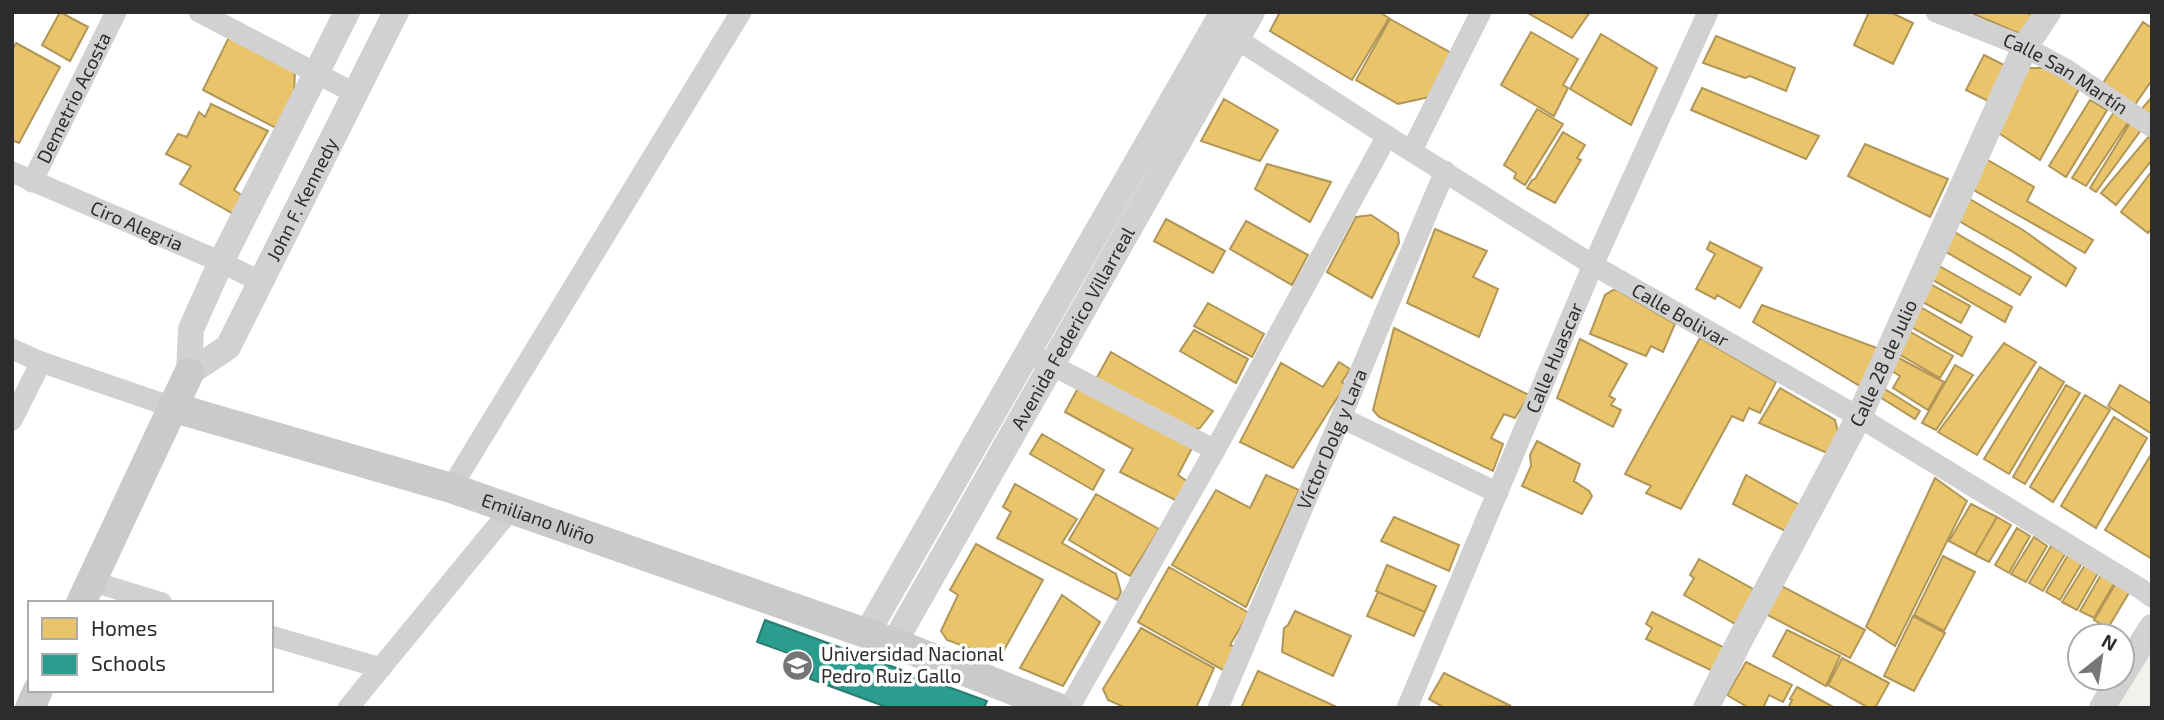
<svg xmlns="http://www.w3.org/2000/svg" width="2164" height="720" font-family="'Exo 2',sans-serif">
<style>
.green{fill:#eff3eb}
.homes{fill:#e9c46a;stroke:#b09657;stroke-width:2}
.schools{fill:#2a9d8f;stroke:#2b7b71;stroke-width:2}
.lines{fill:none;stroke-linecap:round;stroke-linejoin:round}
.minor{stroke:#d1d1d1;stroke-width:21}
.tertiary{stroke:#d1d1d1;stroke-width:26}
.secondary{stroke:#cacaca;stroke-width:30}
.labels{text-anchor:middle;stroke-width:7;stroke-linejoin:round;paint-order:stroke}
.street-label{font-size:19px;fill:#2c2c2c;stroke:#fff}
.poi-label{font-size:19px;fill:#2c2c2c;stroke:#fff;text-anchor:start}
</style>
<rect width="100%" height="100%" fill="#fff"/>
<path class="green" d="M2152,627v81h-50z"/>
<path class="homes" d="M60,12l28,15 -18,34 -28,-16z
M1280,12h99l10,6 -37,62 -82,-49z
M1526,12h64l-18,26z
M1869,12h21l23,11 -20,41 -39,-19z
M1969,12h57l14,8 -7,10 -15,3z
M1390,19l63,35 -24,43 -31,7 -42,-24z
M2143,22l9,6v52l-18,26 -31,-23z
M1531,32l47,27 -15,26 5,3 -14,28 -53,-31z
M1601,34l56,34 -26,57 -61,-36z
M230,35l65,34 -1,27 -18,32 -73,-38z
M1716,36l79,32 -9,23 -36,-15 -5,2 -42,-15z
M16,43l44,24 -41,76 -7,-3v-90z
M1984,55l22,11 -18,35 -22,-11z
M2028,68h17l34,21 -39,71 -43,-28z
M1702,88l117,48 -13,23 -115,-49z
M2152,97v24l-13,-9z
M1224,99l54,31 -18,31 -59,-20z
M2090,100l17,10 -41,67 -17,-11z
M211,104l57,27 -34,59 12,8 -7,19 -59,-33 11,-18 -25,-12 12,-20 9,3 12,-25 6,5z
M1537,109l26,15 -38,61 -11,-7 2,-5 -12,-8z
M2114,112l15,9 -43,65 -14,-8z
M2130,123l11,7 -45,62 -6,-4z
M1563,132l22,13 -8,13 4,2 -26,43 -28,-15 5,-8 3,-1z
M2150,135l2,25 -36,45 -15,-12z
M1865,144l83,35 -18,38 -82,-41z
M1986,159l48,28 -7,14 66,39 -8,13 -113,-64z
M1267,164l64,18 -21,40 -55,-33z
M2152,171v57l-4,5 -27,-21z
M1968,198l55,32 53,38 -10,18 -53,-34 -54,-31z
M1371,215l27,18 1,10 -27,55 -45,-26 29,-55z
M1166,219l59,32 -12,22 -59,-32z
M1246,221l62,34 -16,30 -62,-36z
M1435,229l52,22 -14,26 25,12 -19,48 -72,-34z
M1951,230l80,47 -11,18 -79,-46z
M1710,242l52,26 -22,40 -23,-13 -2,4 -19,-10 19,-35 -8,-5z
M1934,263l78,44 -7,15 -77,-45z
M1925,281l45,25 -9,17 -44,-24z
M1615,289l60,35 -12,28 -12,-6 -5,10 -56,-22 15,-39z
M1208,303l56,31 -12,23 -58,-31z
M1762,305l123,46 -20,38 -112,-67z
M1917,305l55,32 -10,19 -54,-31z
M1394,328l135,67 -14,23 -11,-4 -13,24 12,6 -10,27 -114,-54 -6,-7z
M1194,330l54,29 -12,24 -56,-32z
M1907,330l46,26 -13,22 -43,-25z
M1700,338l76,44 -16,31 -11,-5 -6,13 -11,-5 -51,93 -35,-16 5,-7 -26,-12z
M1580,339l47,25 -18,32 6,3 -4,6 10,5 -8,17 -56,-29z
M2004,343l32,19 -59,93 -39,-23z
M1111,352l102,59 -13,17 -10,3 -94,-52z
M1897,357l47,25 -16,28 -35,-22 7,-12 -10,-6z
M1339,362l11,7 -8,13 4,2 -53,84 -53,-26 41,-79 42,24z
M1955,365l18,10 -37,55 -14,-7z
M2040,367l24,15 -55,92 -25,-15z
M2066,385l14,8 -55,91 -12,-7z
M2120,385l32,19v30l-44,-28z
M1880,386l40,25 -5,8 -40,-25z
M1078,388l114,60 -14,27 12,8 -9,20 -61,-31 13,-23 -68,-37z
M1780,388l55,32 3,12 -11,21 -68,-30z
M2085,395l25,15 -57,92 -23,-15z
M2114,417l33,21 -51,90 -35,-22z
M1042,434l62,36 -11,20 -63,-36z
M1537,441l43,23 -6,17 15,10 3,5 -10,18 -60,-28 9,-20 -1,-11z
M2152,453v106l-47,-29z
M1266,475l33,15 -53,117 -74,-42 44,-75 34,18z
M1746,475l57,32 -14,26 -56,-29z
M1935,478l32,23 -72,145 -29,-19z
M1015,484l62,35 -15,24 54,31 5,18 -4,8 -120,-62 14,-26 -8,-5z
M1096,494l63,35 -29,47 -61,-36z
M1971,504l26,13 -22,38 -26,-14z
M1394,517l65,28 -10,26 -68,-30z
M1997,517l14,8 -22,37 -14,-7z
M2017,528l13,8 -21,37 -14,-8z
M2034,537l13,9 -21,36 -15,-8z
M976,544l67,36 -44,79 -52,-19 -6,-9 17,-36 -8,-5z
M2051,546l14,8 -22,37 -14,-8z
M2068,555l14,8 -22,37 -14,-8z
M1943,556l32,16 -31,59 -30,-16z
M1699,559l54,30 -14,37 -55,-31 10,-17 -4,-3z
M1387,565l49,21 -11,26 -49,-21z
M2085,565l13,8 -21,37 -15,-8z
M1169,567l80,46 -19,32 7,3 -12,23 -87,-49z
M2102,573l13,9 -21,36 -14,-7z
M1774,582l91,48 -15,28 -92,-48z
M2116,583l14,8 -22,37 -14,-8z
M1378,592l47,20 -11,24 -47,-20z
M1062,595l38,27 -37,64 -43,-18z
M1295,611l56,25 -18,40 -51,-24 2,-24 4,-3z
M1652,612l71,35 -2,28 -75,-36 6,-11 -6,-4z
M1913,616l32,17 -31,58 -30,-15z
M1141,628l73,40 -18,40h-70l-18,-8 -5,-11z
M1787,630l53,26 -14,30 -53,-30z
M1842,658l47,25 -14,25h-6l-41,-23z
M1746,662l46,23 -9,17 -14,-7 -6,13h-14l-22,-13z
M1258,671l81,37h-98z
M1444,673l67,33 -66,2 -16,-9z
M1797,687l38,21h-47l4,-8 -2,-1z"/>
<path class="schools" d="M765,620l222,81 -3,7h-95l-79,-29 3,-9 -11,-3 3,-8 -48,-17z"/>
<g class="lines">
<g class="minor">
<path d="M199,12l157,82"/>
<path id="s1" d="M1936,12l89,35 42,23 85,57"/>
<path id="s2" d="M1223,30l164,106 206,129 266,152 282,172 11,8"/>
<path d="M1412,150l69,-138"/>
<path id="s3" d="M12,172l209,90 40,20"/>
<path id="s4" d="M32,182l84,-170"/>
<path d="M12,349l29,13 134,46"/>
<path d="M1040,359l175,91"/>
<path d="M1342,418l156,75"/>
<path d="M12,420l29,-58"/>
<path d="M451,488l290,-476"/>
<path d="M91,581l71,22"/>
<path d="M271,636l110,32"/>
<path d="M348,708l163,-199"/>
<path d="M1069,708l146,-258 172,-314"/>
<path id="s5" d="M1218,708l227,-537"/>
<path id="s6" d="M1407,708l186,-443 115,-253"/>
</g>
<g class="tertiary">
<path id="s7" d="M189,373l39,-26 168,-335"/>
<path d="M189,373l2,-44 30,-67 126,-250"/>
<path d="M867,633l356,-621"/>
<path id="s8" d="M894,643l358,-631"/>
<path d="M2122,675l30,-48"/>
<path id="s9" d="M1706,708l33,-66 120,-225 166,-370 23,-35"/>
<path d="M2102,708l18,-30"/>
</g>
<g class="secondary">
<path id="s10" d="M175,408l276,80 443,155 164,65"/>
<path d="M81,603l108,-230"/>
<path d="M30,708l8,-18"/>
</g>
</g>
<defs>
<symbol id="university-disc" viewBox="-11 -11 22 22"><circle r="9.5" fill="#767676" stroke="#fff"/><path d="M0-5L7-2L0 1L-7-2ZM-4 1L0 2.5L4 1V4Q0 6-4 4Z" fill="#fff"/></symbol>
</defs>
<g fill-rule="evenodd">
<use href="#university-disc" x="780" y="648" width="35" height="35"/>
</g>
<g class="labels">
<g class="street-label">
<text dy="7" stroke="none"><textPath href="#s1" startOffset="144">Calle San Martín</textPath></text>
<text dy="7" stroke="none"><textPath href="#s4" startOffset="94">Demetrio Acosta</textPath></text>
<text dy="7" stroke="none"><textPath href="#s7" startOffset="212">John F. Kennedy</textPath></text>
<text dy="7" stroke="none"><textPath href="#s3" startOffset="136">Ciro Alegria</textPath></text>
<text dy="7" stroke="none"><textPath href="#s2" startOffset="539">Calle Bolivar</textPath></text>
<text dy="7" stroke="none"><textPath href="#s8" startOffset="362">Avenida Federico Villarreal</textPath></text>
<text dy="7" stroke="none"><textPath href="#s6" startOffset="380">Calle Huascar</textPath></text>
<text dy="7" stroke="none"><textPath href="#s9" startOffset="388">Calle 28 de Julio</textPath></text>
<text dy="7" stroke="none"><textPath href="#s5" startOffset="292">Víctor Dolg y Lara</textPath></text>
<text dy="7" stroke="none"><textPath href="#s10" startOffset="380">Emiliano Niño</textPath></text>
</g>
<g class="poi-label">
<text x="821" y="661">Universidad Nacional<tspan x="821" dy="22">Pedro Ruiz Gallo</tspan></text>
</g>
</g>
<rect width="2164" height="720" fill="none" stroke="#2c2c2c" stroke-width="28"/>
<rect x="28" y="601" width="245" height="91" fill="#ffffff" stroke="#ababab" stroke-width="2"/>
<rect x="42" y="618" width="35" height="21" fill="#e9c46a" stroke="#ababab" stroke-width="2"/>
<text x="91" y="636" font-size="21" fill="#2c2c2c">Homes</text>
<rect x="42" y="654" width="35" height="21" fill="#2a9d8f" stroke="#ababab" stroke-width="2"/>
<text x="91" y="671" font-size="21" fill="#2c2c2c">Schools</text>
<g transform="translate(2101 657) rotate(30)"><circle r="33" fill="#ffffff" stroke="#ababab" stroke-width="2"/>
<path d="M0-5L12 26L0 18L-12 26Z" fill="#767676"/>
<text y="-10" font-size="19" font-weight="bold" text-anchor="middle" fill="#2c2c2c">N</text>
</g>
</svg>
